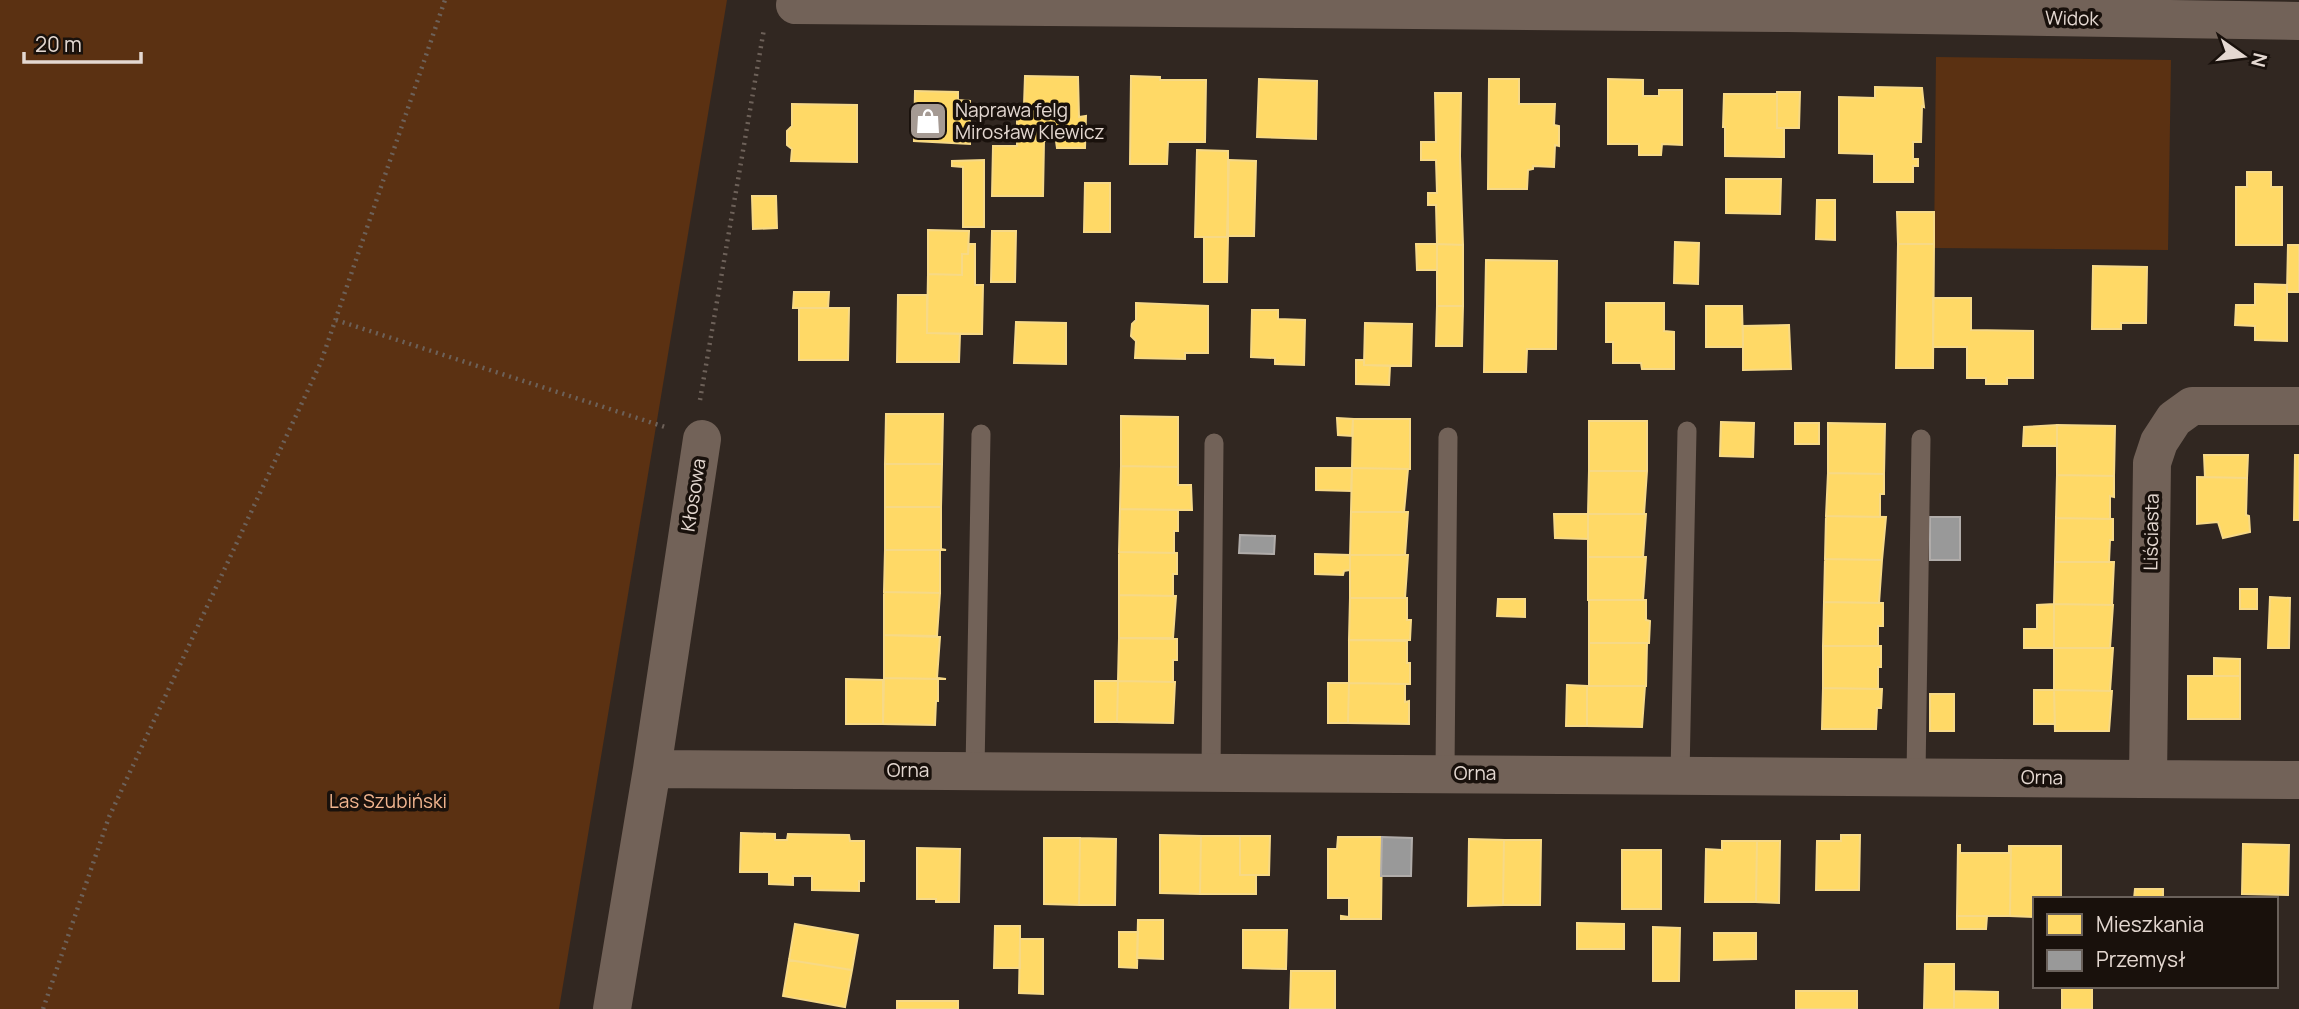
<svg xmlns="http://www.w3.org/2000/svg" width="2299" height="1009" font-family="Manrope,sans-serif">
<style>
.green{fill:#5b3112}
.homes{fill:#ffd966;stroke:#f7d986;stroke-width:2}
.industry{fill:#999;stroke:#b0acaa;stroke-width:2}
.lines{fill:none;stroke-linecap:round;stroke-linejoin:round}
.path{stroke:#6d6159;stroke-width:4.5;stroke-dasharray:2 5;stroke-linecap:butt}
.lane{stroke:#726258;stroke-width:19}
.street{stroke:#726258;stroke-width:38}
.labels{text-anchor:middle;stroke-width:7;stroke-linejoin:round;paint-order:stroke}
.street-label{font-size:19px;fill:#e4d8d1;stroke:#19110c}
.poi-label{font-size:19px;fill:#e4d8d1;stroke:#19110c;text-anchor:start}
.park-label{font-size:19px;fill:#f2b58f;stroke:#19110c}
</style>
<rect width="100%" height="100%" fill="#312721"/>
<path class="green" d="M0,0h727l-168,1009h-559z
M1936,57l235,3 -3,190 -234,-2z"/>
<path class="homes" d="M1025,76l53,1 1,40 7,-1 -1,32h-28l-1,-7 -39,-1v-35h7z
M1131,76l29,1v3h46l-1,62h-37l-1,22h-37z
M1259,79l58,2 -1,58 -59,-2z
M1489,79h30v25h36l-1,21 5,1v20l-4,-1 -1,22 -21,-1v3l-5,1 -1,19h-39z
M1608,79l35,1v16h16v-6h23v55l-20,-1 -1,11h-22v-11h-31z
M1875,87l47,1 2,19 -2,-1 -1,36h-8v17h5v7h-5v16h-39v-28l-35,-1v-56l36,1z
M915,91l43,1v8l12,1v43l-56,-3z
M1777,92h23l-1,36h-22z
M1435,93h26l-1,63 3,89 -26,-1 -1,-39h-8v-12h9l-1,-33h-15v-18h15z
M1724,94h53v34h7v29l-59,-1v-29h-2z
M792,104l65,1v57l-66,-1 1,-12 -5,-4v-14l5,-5z
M1017,140l27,1 -1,55h-51l1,-50h24z
M1197,150l31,1v86h-33z
M984,160v67h-21v-60l-11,-1v-5z
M1229,160l27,1 -2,75h-27z
M2247,172h24v15h11v58h-46v-58h11z
M1726,179h55l-1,35 -54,-1z
M1085,183h25v49h-26z
M752,196h24l1,32 -24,1z
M1817,200h18v40l-19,-1z
M1897,212h37v32h-36z
M928,230l41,1 -1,23h-6v21l-34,-1z
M992,231h24l-1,51h-24z
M1204,237h24l-1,45h-23z
M1675,242l24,1 -1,41 -24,-1z
M969,244h6v41h8l-1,49 -55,-1 1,-59 34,1v-21h6z
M1416,244h21v26h-20z
M1437,244l26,1v61h-26z
M1898,244h36l-1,124h-37z
M2288,245h11v47h-12z
M1486,260l71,1 -1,88h-29l-1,23h-42z
M2093,266l54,1 -1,56h-25v6h-29z
M2255,284l32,1v56l-32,-1v-14l-20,-1 1,-20h19z
M794,292h35l-1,16h-35z
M898,295h29v38l33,1 -1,28h-62z
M1933,298h38v32l62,1v47h-26v6h-21v-6h-19v-31h-34z
M1136,303l72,3v47h-23v6l-50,-1 1,-17 -5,-5 1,-12 4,-4z
M1606,303h58v28l10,1v37h-32l-1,-6h-28v-21h-7z
M1437,306h26l-1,40h-26z
M1706,306h36l1,41h-37z
M799,308h50l-1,52h-49z
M1252,310h26v9l27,1 -1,45 -29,-1v-6l-24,-1z
M1016,322l50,1v41l-52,-1z
M1365,323l47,1 -1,42 -47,-1z
M1789,325l2,44 -48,1v-44z
M1356,360h8v5l26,1 -1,19 -33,-1z
M886,414h57l-1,50h-57z
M1121,416l57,1v50l-57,-1z
M1337,418l16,1 -1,17 -14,-1z
M1353,419h57v50l-58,-1z
M1589,421h58v50h-58z
M1721,422l33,1 -1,34 -33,-1z
M1795,423h24v21h-24z
M1828,423l57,1 -1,50 -56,-1z
M2057,425l58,1 -1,50 -57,-1z
M2057,425v21h-34l1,-19z
M2204,455h44l-1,23 -42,-1z
M2295,455h4v65h-5z
M885,464h57l-1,43h-56z
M1121,466l57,1v18h13l1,25 -72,-1z
M1316,468h36l-1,23 -35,-1z
M1352,468l56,1 -4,43h-53z
M1589,471h58l-3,43h-56z
M1828,473l56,1v20h-4v23l-54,-1z
M2057,475l57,1v21l-4,-1v23l-54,-1z
M2197,477l50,1 -1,37 3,1 1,16 -27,6 -5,-16 -21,2z
M885,507h56v42l5,1h-61z
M1120,509l58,1v21h-4v22l-55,-1z
M1351,512h57l-3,43h-55z
M1554,514h34v25l-33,-1z
M1588,514h58l-3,43h-55z
M1826,516l60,1 -4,43 -57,-1z
M2056,518l57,1v21h-3l-1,22h-54z
M885,550h55v43l-56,-1z
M1119,552l58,1v21h-4v22l-54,-1z
M1315,554l35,1v15l-6,1 -1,4 -28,-1z
M1350,555h58l-3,43h-55z
M1588,557h58l-3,43h-55z
M1825,559l57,1 -3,43 -55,-1z
M2055,562h59l-2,43 -58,-1z
M2240,589h17v20h-17z
M884,592l56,1 -3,43 -53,-1z
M1119,595l57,1 -3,42h-54z
M2270,597l20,1 -1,50h-21z
M1350,598h57v22h4l-1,20h-61z
M1498,599h27v18l-28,-1z
M1589,600h57v20l4,1 -1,22h-60z
M1824,602l59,1v23h-5v20h-55z
M2054,604l59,1 -3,43h-56z
M2054,604v44h-30v-19h13v-24z
M884,635l56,2 -3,41 9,1 -62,-1z
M1119,638l58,1v21h-4v22l-55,-1z
M1349,640l58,1v22h3v21l-61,-1z
M1589,643h58l-1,43h-57z
M1823,646h58v21h-3v22l-55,-1z
M2054,648h59l-3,43 -56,-1z
M2214,658l26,1v17h-26z
M2188,676h52v43h-52z
M884,678l54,1v22h-2l-1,24 -52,-1z
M846,679l37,1v44h-37z
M1095,681h23l-1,41h-22z
M1118,681l57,1 -2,41 -56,-1z
M1328,683h21l-1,40h-20z
M1349,683l56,1v18l4,-1v23l-61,-1z
M1567,685l20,1v40h-21z
M1587,686h58l-3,41 -55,-1z
M1823,688l59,1 -1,19h-4l-1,21h-54z
M2034,690h20l1,34h-21z
M2054,690l58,1 -3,40h-54z
M1930,694h24v37h-24z
M741,833l34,1v6h12l1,-6 61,1 1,6h14v40h-5v10l-47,-1v-14h-19v9l-24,-1v-12h-29z
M1160,835l41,1 -1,58 -40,-1z
M1841,835h19l-1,55h-43l1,-49h24z
M1201,836h39v39h16v19h-56z
M1240,836h30l-1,39h-29z
M1338,837h44l-1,82h-40v-3l8,1v-19h-21v-49h9z
M1044,838h36l-1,67 -35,-1z
M1080,838l36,1 -1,66h-36z
M1469,839l35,1 -1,65 -35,1z
M1504,840h37l-1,65h-37z
M1722,841h35l-1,61h-51l1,-53 16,1z
M1757,841h23l-1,62 -23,-1z
M2243,844l46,1 -1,50 -46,-1z
M1958,845h2v8h49v-7h2l-1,70h-53z
M2011,846h50v53h-26v18l-25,-1z
M917,848l43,1 -1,53h-23v-3h-19z
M1622,850h39v59h-39z
M2135,889h28v10h-29z
M1957,916h30l-1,13h-29z
M1138,920h25v39l-26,-1z
M1577,923l47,1v25h-47z
M795,924l63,11 -6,35 -63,-10z
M995,926h25v42h-26z
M1653,927l27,1 -1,53h-26z
M1243,930h44l-1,39 -43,-1z
M1119,932h19l-1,36 -18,-1z
M1714,933h42v26l-42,1z
M1020,939h23v55l-24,-1z
M789,960l63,10 -7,37 -62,-11z
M1925,964h29v45h-30z
M1291,971h44v38h-45z
M2062,986h30v23h-30z
M1796,991h61v18h-61z
M1954,991l44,1v17h-44z
M897,1001h61v8h-61z"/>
<path class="industry" d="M1930,517h30v43h-30z
M1240,535l35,1 -1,18 -35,-1z
M1382,837l30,1 -1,38h-30z"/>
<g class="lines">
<path class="path" d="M336,320l332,108
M700,400l64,-371
M43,1009l66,-192 212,-455 124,-362"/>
<path class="lane" d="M975,770l6,-336
M1211,773l3,-330
M1445,773l3,-336
M1680,775l7,-344
M1916,776l5,-337"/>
<path class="street" d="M796,0l-1,5 992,8 512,8
M652,769l1647,11
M2148,779l4,-316 7,-21 15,-23 18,-13h107
M612,1009l40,-240 50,-330"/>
</g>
<defs>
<symbol id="shop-square" viewBox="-11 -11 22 22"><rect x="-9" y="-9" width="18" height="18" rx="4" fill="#a59a93" stroke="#19110c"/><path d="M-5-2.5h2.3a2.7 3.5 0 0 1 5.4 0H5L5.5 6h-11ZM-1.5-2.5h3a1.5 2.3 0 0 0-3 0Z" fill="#fff"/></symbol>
</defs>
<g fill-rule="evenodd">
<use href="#shop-square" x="906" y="99" width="44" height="44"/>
</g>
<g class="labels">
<g class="street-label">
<text transform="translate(2072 18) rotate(1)" y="7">Widok</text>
<text transform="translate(693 495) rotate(-81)" y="7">Kłosowa</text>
<text transform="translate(2151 532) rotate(-89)" y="7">Liściasta</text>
<text x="908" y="777">Orna</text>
<text x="1475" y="780">Orna</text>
<text transform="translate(2042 777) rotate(1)" y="7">Orna</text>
</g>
<g class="poi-label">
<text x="955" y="117">Naprawa felg<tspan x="955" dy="22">Mirosław Klewicz</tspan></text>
</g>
<g class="park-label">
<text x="388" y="808">Las Szubiński</text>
</g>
</g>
<rect x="2033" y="897" width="245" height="91" fill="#19110c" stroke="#6a615b" stroke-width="2"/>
<rect x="2047" y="914" width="35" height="21" fill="#ffd966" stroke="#6a615b" stroke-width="2"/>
<text x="2096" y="932" font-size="21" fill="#e4d8d1">Mieszkania</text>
<rect x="2047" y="950" width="35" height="21" fill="#999999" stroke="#6a615b" stroke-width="2"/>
<text x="2096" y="967" font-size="21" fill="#e4d8d1">Przemysł</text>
<g transform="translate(2243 56) rotate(104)" stroke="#19110c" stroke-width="5" paint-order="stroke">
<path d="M0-5L12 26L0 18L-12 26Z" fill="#e4d8d1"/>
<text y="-10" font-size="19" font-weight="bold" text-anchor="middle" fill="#e4d8d1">N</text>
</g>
<path d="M24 52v10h117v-10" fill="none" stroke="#e4d8d1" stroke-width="3.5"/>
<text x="35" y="52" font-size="21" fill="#e4d8d1" stroke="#19110c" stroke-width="5" paint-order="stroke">20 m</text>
</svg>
